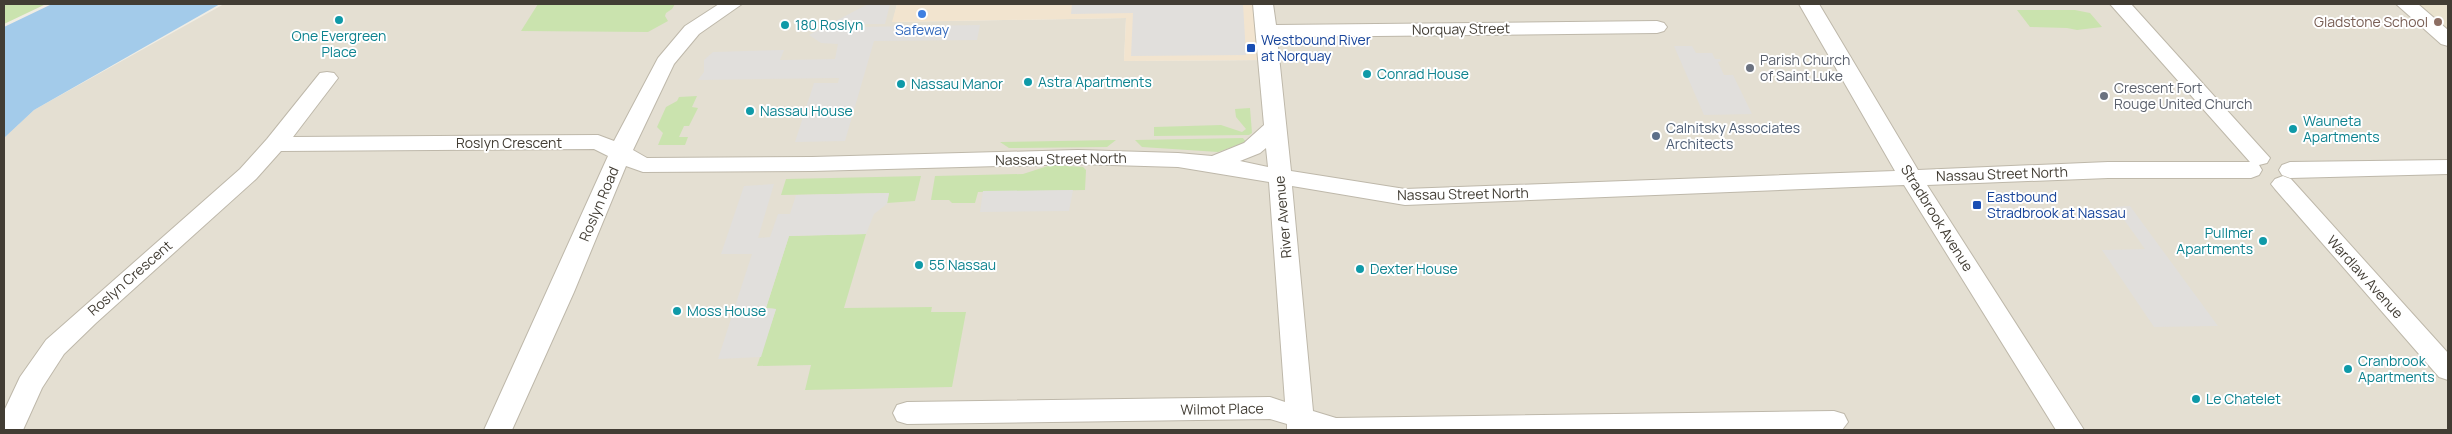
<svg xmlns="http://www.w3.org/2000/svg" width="2452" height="434" font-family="Manrope,sans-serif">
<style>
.residential{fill:#e4dfd2}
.commercial{fill:#f2e4cf}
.education{fill:#e9e2ce}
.green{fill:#cae3ae}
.parking{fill:#e1dfdc}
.water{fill:#a3cbea}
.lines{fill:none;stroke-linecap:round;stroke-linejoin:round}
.minor-casing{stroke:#beb8aa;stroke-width:2}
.minor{fill:#fff;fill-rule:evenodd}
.shop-dot{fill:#3f7fe0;stroke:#fff;stroke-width:2}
.culture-dot{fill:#0f9aa8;stroke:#fff;stroke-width:2}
.education-dot{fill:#8d6e63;stroke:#fff;stroke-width:2}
.transit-dot{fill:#1a4fb4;stroke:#fff;stroke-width:2}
.worship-dot{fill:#6b7280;stroke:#fff;stroke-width:2}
.service-dot{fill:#5c6f8a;stroke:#fff;stroke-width:2}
.labels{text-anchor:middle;stroke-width:4;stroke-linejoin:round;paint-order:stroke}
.education-label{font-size:14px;fill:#785e54;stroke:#fff;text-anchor:end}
.culture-label{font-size:14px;fill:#0d838f;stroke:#fff;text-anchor:start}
.street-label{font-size:14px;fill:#423d34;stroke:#fff}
.shop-label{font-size:14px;fill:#366cbe;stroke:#fff}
.transit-label{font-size:14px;fill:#164399;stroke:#fff;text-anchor:start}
.worship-label{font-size:14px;fill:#5b616d;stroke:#fff;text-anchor:start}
.service-label{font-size:14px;fill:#4e5e75;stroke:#fff;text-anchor:start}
</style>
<rect width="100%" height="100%" fill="#f0ede4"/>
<path class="residential" d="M224,4h673l-4,18 233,-4 -2,43 146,-1 -7,-56h1143l42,36v390h-2444v-292l30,-28z"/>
<path class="commercial" d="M897,4h366l7,56 -146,1 2,-43 -234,4z"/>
<path class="education" d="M2406,4h42v36z"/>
<path class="green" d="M4,4h42l-42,20z
M538,4h137l-3,5 -6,4 -1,3 3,5 -20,11 -127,-1z
M2017,10h58l15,3 12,14 -25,3 -10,-2 -37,-1z
M697,96l-5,11 6,1 -9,18h-5l-5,11h9l-3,8h-27l5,-12 -6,-6 9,-20 11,-6 2,-4z
M1250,108l2,25 -3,2 -95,1v-9l67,-2 21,7 4,-3 -10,-12 -1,-8z
M1243,138l3,4 -28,10 -76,-5 -7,-7z
M1116,140l-9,7 -98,1 -9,-6z
M1051,165l32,2 3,3 -1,20 -107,2 -3,11h-23l-3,-3h-18l4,-24 88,-2z
M921,176l-6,25 -28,2 2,-10 -108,2 5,-16z
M866,234l-22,74 88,-1 -1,5h35l-14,75 -147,3 6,-25 -54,1 19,-57 -10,-1 23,-72z"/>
<path class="parking" d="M868,4h22l-5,20h-28l-1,3 124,-2 -3,15 -103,1 -29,100 -50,1 19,-59h24l1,-5 -141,2 6,-8v-12l9,-8 71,-2 -4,10 55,-1 3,-15 -17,-1 -12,-8z
M1072,4h171l3,51 -115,1 2,-43 -62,1z
M1674,46h18l4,7h16l3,6h5l1,2 -3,1 6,13h9l19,39 -48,1z
M774,184l-16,54 12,-1 8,-23h12l6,-19 93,-2 -2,11 -13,10 -8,20 -77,2 -23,72 10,1 -15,48 -43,2 34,-105h-31l23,-68z
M1073,190l-4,21 -89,1 3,-21z
M2130,206l88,120 -64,1 -52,-77 43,-1 -30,-42z"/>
<path class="water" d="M52,4h168l-186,106 -30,28v-111z"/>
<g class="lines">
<defs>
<path id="minor" d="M719,4h23l-43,30 -25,30 -41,86 14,8 165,-1 266,-7 100,3 34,3 32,-13 20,-18 -11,-121h20l3,21 381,-4 7,2 3,4 -3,4 -7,2 -380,4 14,134 114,18 490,-18 -96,-167h20l99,166 190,-8h142l-140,-158h21l139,154 -3,5 -8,2 3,5 -3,5 -8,3h-143l-181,7 157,245h-28l-152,-245 -499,20 -113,-19 21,225 23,7 498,-7 10,3 4,8 -6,8h-555v-6l-17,-5 -363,5 -10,-3 -4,-8 4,-8 10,-3 363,-5 15,5 -16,-220 -91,-15 -100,-3 -266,7 -169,1 -17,-6 -52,126 -62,138h-28l124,-274 -14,-7 -313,2 -25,28 -160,144 -32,31 -22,34 -19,42h-19v-19l16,-34 26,-37 194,-171 27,-30 53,-66 7,-1 7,1 4,5 -45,59 305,-2 16,6 44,-83 27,-32zM1266,148l2,19 -28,-6 20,-8z
M2396,4h22l30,26v16l-7,-2z
M2448,160v14l-158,4 -8,-3 -3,-5 3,-5 8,-3z
M2283,176l8,3 157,174v27l-9,-3 -164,-188 -4,-5 4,-5z"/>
</defs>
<use href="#minor" class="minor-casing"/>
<use href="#minor" class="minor"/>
</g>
<circle class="shop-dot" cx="922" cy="14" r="5"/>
<g class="culture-dot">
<circle cx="339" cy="20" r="5"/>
<circle cx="785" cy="25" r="5"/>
<circle cx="1367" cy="74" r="5"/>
<circle cx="1028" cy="82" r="5"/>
<circle cx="901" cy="84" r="5"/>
<circle cx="750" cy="111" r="5"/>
<circle cx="2293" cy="129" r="5"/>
<circle cx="2263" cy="241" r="5"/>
<circle cx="919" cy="265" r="5"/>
<circle cx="1360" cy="269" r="5"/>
<circle cx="677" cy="311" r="5"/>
<circle cx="2348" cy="369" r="5"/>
<circle cx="2196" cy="399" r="5"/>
</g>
<circle class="education-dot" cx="2438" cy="22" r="5"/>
<g class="transit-dot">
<rect x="1246" y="43" width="10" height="10" rx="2.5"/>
<rect x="1972" y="200" width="10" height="10" rx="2.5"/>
</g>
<g class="worship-dot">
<circle cx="1750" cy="68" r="5"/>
<circle cx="2104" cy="96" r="5"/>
</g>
<circle class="service-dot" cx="1656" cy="136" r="5"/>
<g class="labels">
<g class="education-label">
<text x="2428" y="27">Gladstone School</text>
</g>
<g class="culture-label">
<text x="795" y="30">180 Roslyn</text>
<text x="339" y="41" text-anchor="middle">One Evergreen<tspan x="339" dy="16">Place</tspan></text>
<text x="1377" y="79">Conrad House</text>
<text x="1038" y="87">Astra Apartments</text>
<text x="911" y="89">Nassau Manor</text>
<text x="760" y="116">Nassau House</text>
<text x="2303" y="126">Wauneta<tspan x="2303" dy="16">Apartments</tspan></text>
<text x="2253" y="238" text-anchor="end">Pullmer<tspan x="2253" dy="16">Apartments</tspan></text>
<text x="929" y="270">55 Nassau</text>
<text x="1370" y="274">Dexter House</text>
<text x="687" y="316">Moss House</text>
<text x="2358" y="366">Cranbrook<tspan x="2358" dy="16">Apartments</tspan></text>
<text x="2206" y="404">Le Chatelet</text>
</g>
<g class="street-label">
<text transform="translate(1461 29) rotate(-1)" y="5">Norquay Street</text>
<text x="509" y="148">Roslyn Crescent</text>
<text transform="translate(1061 159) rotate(-1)" y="5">Nassau Street North</text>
<text transform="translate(2002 174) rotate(-2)" y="5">Nassau Street North</text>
<text transform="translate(1463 194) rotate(-1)" y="5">Nassau Street North</text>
<text transform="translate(599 204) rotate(-67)" y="5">Roslyn Road</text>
<text transform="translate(1283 217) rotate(-95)" y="5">River Avenue</text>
<text transform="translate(1937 218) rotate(58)" y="5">Stradbrook Avenue</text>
<text transform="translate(2365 277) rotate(48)" y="5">Wardlaw Avenue</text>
<text transform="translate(130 278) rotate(-41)" y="5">Roslyn Crescent</text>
<text transform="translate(1222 409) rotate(-1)" y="5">Wilmot Place</text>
</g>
<g class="shop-label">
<text x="922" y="35">Safeway</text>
</g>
<g class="transit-label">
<text x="1261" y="45">Westbound River<tspan x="1261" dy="16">at Norquay</tspan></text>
<text x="1987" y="202">Eastbound<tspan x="1987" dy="16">Stradbrook at Nassau</tspan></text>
</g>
<g class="worship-label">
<text x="1760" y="65">Parish Church<tspan x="1760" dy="16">of Saint Luke</tspan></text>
<text x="2114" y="93">Crescent Fort<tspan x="2114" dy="16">Rouge United Church</tspan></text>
</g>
<g class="service-label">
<text x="1666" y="133">Calnitsky Associates<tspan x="1666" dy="16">Architects</tspan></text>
</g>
</g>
<rect width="2452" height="434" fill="none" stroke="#423d34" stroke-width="10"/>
</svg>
